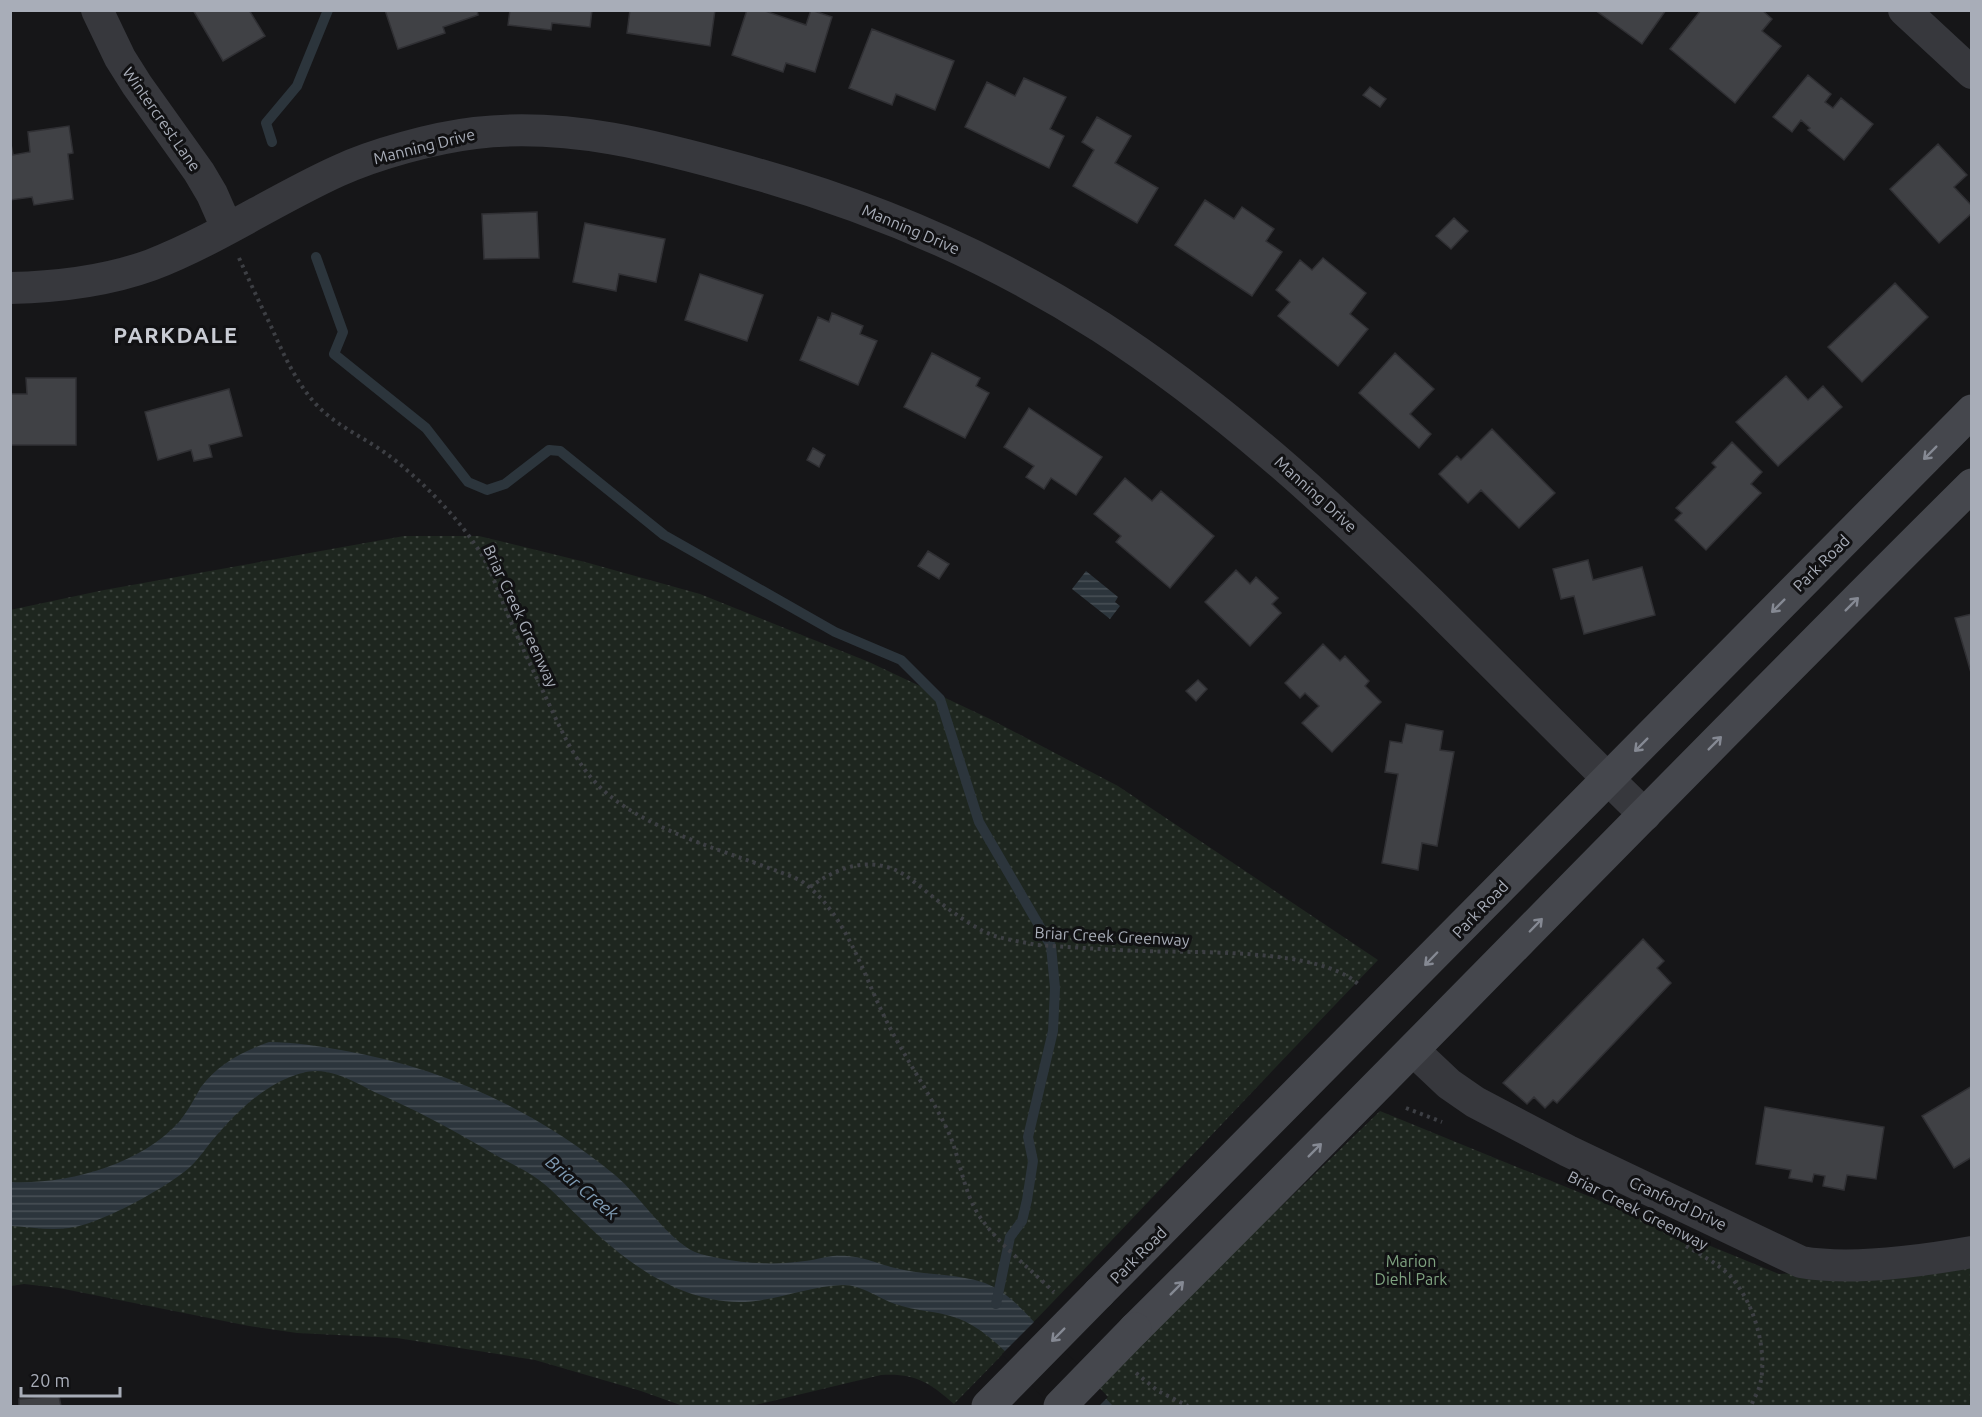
<svg xmlns="http://www.w3.org/2000/svg" width="1982" height="1417" font-family="Ubuntu,sans-serif">
<style>
.park{fill:url(#park-dots)}
.water{fill:url(#water-rules)}
.pier{fill:#161618}
.lines{fill:none;stroke-linecap:round;stroke-linejoin:round}
.stream{stroke:#2c353c;stroke-width:10}
.building{fill:#404145;stroke:#303034;stroke-width:1.5}
.path{stroke:#3d3f44;stroke-width:4;stroke-dasharray:3 4.5;stroke-linecap:butt}
.street{stroke:#37383d;stroke-width:32}
.secondary{stroke:#45474d;stroke-width:33}
.secondary-bridge{stroke:#45474d;stroke-width:33}
.oneway{stroke:#858993}
.labels{text-anchor:middle;stroke-width:6;stroke-linejoin:round;paint-order:stroke}
.street-label{font-size:16px;fill:#a8adb8;stroke:#111113}
.park-label{font-size:16px;fill:#7fa381;stroke:#111113}
.water-label{font-size:18px;font-style:italic;fill:#7f9bb3;stroke:#111113}
.district-label{font-size:22px;font-weight:bold;letter-spacing:1.5px;fill:#c9ccd4;stroke:#111113}
</style>
<defs>
<pattern id="park-dots" width="8" height="8" patternUnits="userSpaceOnUse" patternTransform="scale(1.5)"><rect width="8" height="8" fill="#1e261f"/><path d="M2 2h.1M6 6h.1" fill="none" stroke="#3c433d" stroke-width="1.8" stroke-linecap="round"/></pattern>
<pattern id="water-rules" width="6" height="5" patternUnits="userSpaceOnUse" patternTransform="scale(1.5)"><rect width="6" height="5" fill="#2c353c"/><path d="M0 2.5h6" fill="none" stroke="#485056"/></pattern>
</defs>
<rect width="100%" height="100%" fill="#161618"/>
<path class="park" d="M404,536h75l106,26 115,32 169,68 121,57 128,67 260,174c-142,148 -281,298 -424,444 -25,-22 -39,-31 -73,-29l-130,31h-68l-42,-15 -106,-31 -138,-22 -100,-5 -48,-7 -190,-38 -35,-4 -13,2 -1,-676 94,-20z
M1380,1111l399,163 192,-12v144h-897z"/>
<path class="water" d="M1086,571l32,26 -3,5 5,4 -10,13 -38,-30z
M269,1042c25,0 48,4 72,8 101,17 195,60 274,125 25,21 53,65 80,77 7,3 16,4 23,6 29,6 58,7 87,3 9,-1 19,-4 28,-5 30,-2 44,9 71,14 26,5 55,4 81,13 26,10 47,37 65,57 21,22 42,44 63,66h-58c-27,-29 -60,-74 -98,-88 -20,-7 -42,-7 -62,-14 -17,-6 -33,-19 -52,-19 -35,1 -69,17 -104,17 -64,-1 -116,-42 -160,-85 -13,-12 -25,-26 -40,-37 -14,-11 -32,-18 -47,-27 -34,-20 -68,-39 -104,-55 -25,-10 -44,-26 -72,-27 -9,0 -18,3 -26,6 -30,12 -53,35 -74,59 -9,10 -16,22 -26,31 -22,20 -91,58 -121,61 -19,3 -39,-1 -58,-2l-1,-44c56,3 130,-17 169,-60 9,-11 15,-23 22,-35 17,-23 42,-36 68,-45z"/>
<path class="pier" d="M1036,1320l72,77 -9,9h-48l-49,-52z"/>
<g class="lines">
<path class="stream" d="M272,142l-6,-19 31,-37 31,-76
M316,257l27,75 -9,22 92,74 42,54 19,8 18,-6 44,-34 11,1 104,84 171,97 66,28 39,39 39,123 72,124 4,42 -2,43 -25,106 5,24 -6,39 -5,21 -12,16 -14,67"/>
</g>
<path class="building" d="M193,10h56l16,26 -42,25z
M385,10h92l1,5 -35,12 2,6 -47,16z
M510,10h82l-2,17 -38,-4 -1,7 -43,-5z
M630,10h85l-5,36 -83,-13z
M747,10h15l44,15 5,-15 21,7 -17,55 -29,-9 -3,9 -51,-17z
M1595,10h71l-24,34z
M1701,10h61l10,9 -10,12 19,15 -46,57 -65,-54z
M872,29l82,32 -19,49 -39,-16 -4,11 -43,-17z
M1808,75l23,19 -6,8 8,6 8,-10 32,26 -29,36 -36,-30 2,-2 -9,-8 -9,12 -19,-15z
M1024,78l42,19 -16,32 14,7 -15,32 -84,-41 22,-45 28,14z
M1370,87l16,12 -6,8 -17,-12z
M1097,117l34,19 -16,27 43,25 -21,35 -64,-37 21,-36 -12,-8z
M69,126l4,27 -5,1 5,45 -39,6 -2,-8 -22,3v-61l3,16 17,-3 -2,-20z
M1938,144l29,31 -13,12 18,19v7l-33,30 -49,-54z
M1205,200l29,19 8,-12 32,22 -8,12 16,11 -30,44 -77,-51z
M537,212l2,46 -55,1 -2,-45z
M1454,218l14,13 -17,18 -15,-13z
M585,223l80,16 -9,43 -37,-8 -3,17 -43,-9z
M1323,258l43,35 -16,21 18,15 -30,37 -60,-50 12,-14 -14,-12 24,-30 12,10z
M700,274l63,21 -16,46 -62,-21z
M1895,283l33,34 -66,65 -34,-35z
M832,313l31,13 -3,8 17,7 -19,44 -58,-25 18,-43 11,5z
M932,353l48,25 -4,8 13,7 -24,45 -61,-31z
M1395,353l39,36 -24,25 21,20 -12,14 -60,-55z
M1786,376l22,24 15,-14 19,21 -64,59 -42,-44z
M26,378h50v67h-66v-51h17z
M229,389l13,47 -33,9 3,12 -18,4 -3,-11 -33,10 -13,-48z
M1029,408l73,49 -26,38 -25,-17 -7,11 -18,-12 8,-11 -30,-19z
M1492,429l63,64 -36,35 -38,-38 -13,13 -29,-29 18,-18 4,4z
M1732,442l30,30 -11,12 10,9 -55,57 -31,-30 7,-7 -6,-5 40,-41 -4,-4z
M813,448l12,7 -6,12 -12,-7z
M1125,478l27,23 9,-10 53,45 -44,52 -54,-46 5,-6 -27,-22z
M928,551l21,13 -10,15 -21,-13z
M1588,560l5,20 49,-13 13,48 -71,19 -10,-38 -13,3 -8,-30z
M1236,570l14,14 6,-7 22,21 -6,6 9,9 -31,33 -45,-44z
M1972,614v62l-17,-58z
M1323,644l17,17 5,-5 24,25 -4,5 16,16 -49,50 -30,-29 17,-17 -14,-13 -5,5 -15,-15z
M1198,680l9,9 -11,12 -10,-10z
M1406,724l37,7 -3,19 14,2 -17,94 -15,-3 -4,27 -36,-7 16,-89 -13,-2 5,-31 12,2z
M1643,939l21,22 -7,7 14,15 -114,120 -4,-3 -8,8 -11,-11 -7,7 -24,-21z
M1972,1086v71l-18,11 -32,-52z
M1765,1107l119,20 -8,52 -29,-4 -3,15 -21,-4 2,-10 -11,-2 -2,8 -23,-4 2,-8 -35,-6z
M59,1396l2,10h-42v-7z"/>
<g class="lines">
<path class="path" d="M239,258c10,22 20,44 31,66 12,27 24,55 44,78 19,22 47,34 70,50 34,24 78,69 99,105 11,20 18,42 27,63 13,29 26,57 40,86 15,33 31,67 60,90 50,40 130,59 190,84 47,33 62,93 87,142 18,36 42,70 60,107 13,27 15,59 31,85 19,29 51,54 76,78
M810,887c29,-21 62,-32 95,-12 27,20 59,50 90,61 13,4 28,6 42,9 35,2 70,5 106,6 54,2 176,-3 215,33
M1406,1108l36,14
M1686,1246c15,9 31,17 43,29 24,25 38,71 32,105 -1,9 -7,18 -10,26
M1136,1373l22,18 30,15"/>
<path class="street" d="M97,10l23,48 17,27 62,87 13,22 15,34
M1904,10l68,63
M10,288c47,-1 97,-7 141,-23 65,-25 123,-65 187,-94 37,-17 95,-33 137,-38 92,-11 182,13 271,38 124,34 246,86 355,156 121,78 225,174 328,274 72,71 143,143 216,214
M1414,1051l35,33 26,18 93,49 233,111c51,9 120,-1 171,-10"/>
<path class="secondary" d="M1099,1293l873,-882
M1135,1329c281,-279 555,-565 837,-844"/>
<path class="secondary-bridge" d="M988,1406l111,-113
M1060,1406l75,-77"/>
</g>
<defs><path id="oneway-shaft" d="M-6 0H5M1.5-3L5.5 0L1.5 3" fill="none" stroke-width="1.6" stroke-linecap="round" stroke-linejoin="round" transform="scale(1.5)"/></defs>
<g class="oneway">
<use href="#oneway-shaft" transform="translate(1930 453) rotate(135)"/>
<use href="#oneway-shaft" transform="translate(1852 604) rotate(-45)"/>
<use href="#oneway-shaft" transform="translate(1778 606) rotate(135)"/>
<use href="#oneway-shaft" transform="translate(1715 743) rotate(-45)"/>
<use href="#oneway-shaft" transform="translate(1641 745) rotate(135)"/>
<use href="#oneway-shaft" transform="translate(1536 925) rotate(-46)"/>
<use href="#oneway-shaft" transform="translate(1431 959) rotate(134)"/>
<use href="#oneway-shaft" transform="translate(1315 1150) rotate(-45)"/>
<use href="#oneway-shaft" transform="translate(1177 1288) rotate(-45)"/>
<use href="#oneway-shaft" transform="translate(1058 1335) rotate(135)"/>
</g>
<g class="labels">
<g class="street-label">
<text transform="translate(162 119) rotate(55)" y="6">Wintercrest Lane</text>
<text transform="translate(424 146) rotate(-14)" y="6">Manning Drive</text>
<text transform="translate(911 229) rotate(23)" y="6">Manning Drive</text>
<text transform="translate(1316 494) rotate(42)" y="6">Manning Drive</text>
<text transform="translate(1821 563) rotate(-45)" y="6">Park Road</text>
<text transform="translate(521 616) rotate(65)" y="6">Briar Creek Greenway</text>
<text transform="translate(1480 909) rotate(-46)" y="6">Park Road</text>
<text transform="translate(1112 936) rotate(3)" y="6">Briar Creek Greenway</text>
<text transform="translate(1678 1203) rotate(25)" y="6">Cranford Drive</text>
<text transform="translate(1638 1210) rotate(27)" y="6">Briar Creek Greenway</text>
<text transform="translate(1138 1255) rotate(-45)" y="6">Park Road</text>
</g>
<g class="park-label">
<text x="1411" y="1267">Marion<tspan x="1411" dy="18">Diehl Park</tspan></text>
</g>
<g class="water-label">
<text transform="translate(582 1188) rotate(40)" y="6">Briar Creek</text>
</g>
<g class="district-label">
<text x="176" y="343">PARKDALE</text>
</g>
</g>
<rect width="1982" height="1417" fill="none" stroke="#a8adb8" stroke-width="24"/>
<path d="M21 1387v9h99v-9" fill="none" stroke="#a8adb8" stroke-width="3"/>
<text x="30" y="1387" font-size="18" fill="#a8adb8" stroke="#111113" stroke-width="4.5" paint-order="stroke">20 m</text>
</svg>
